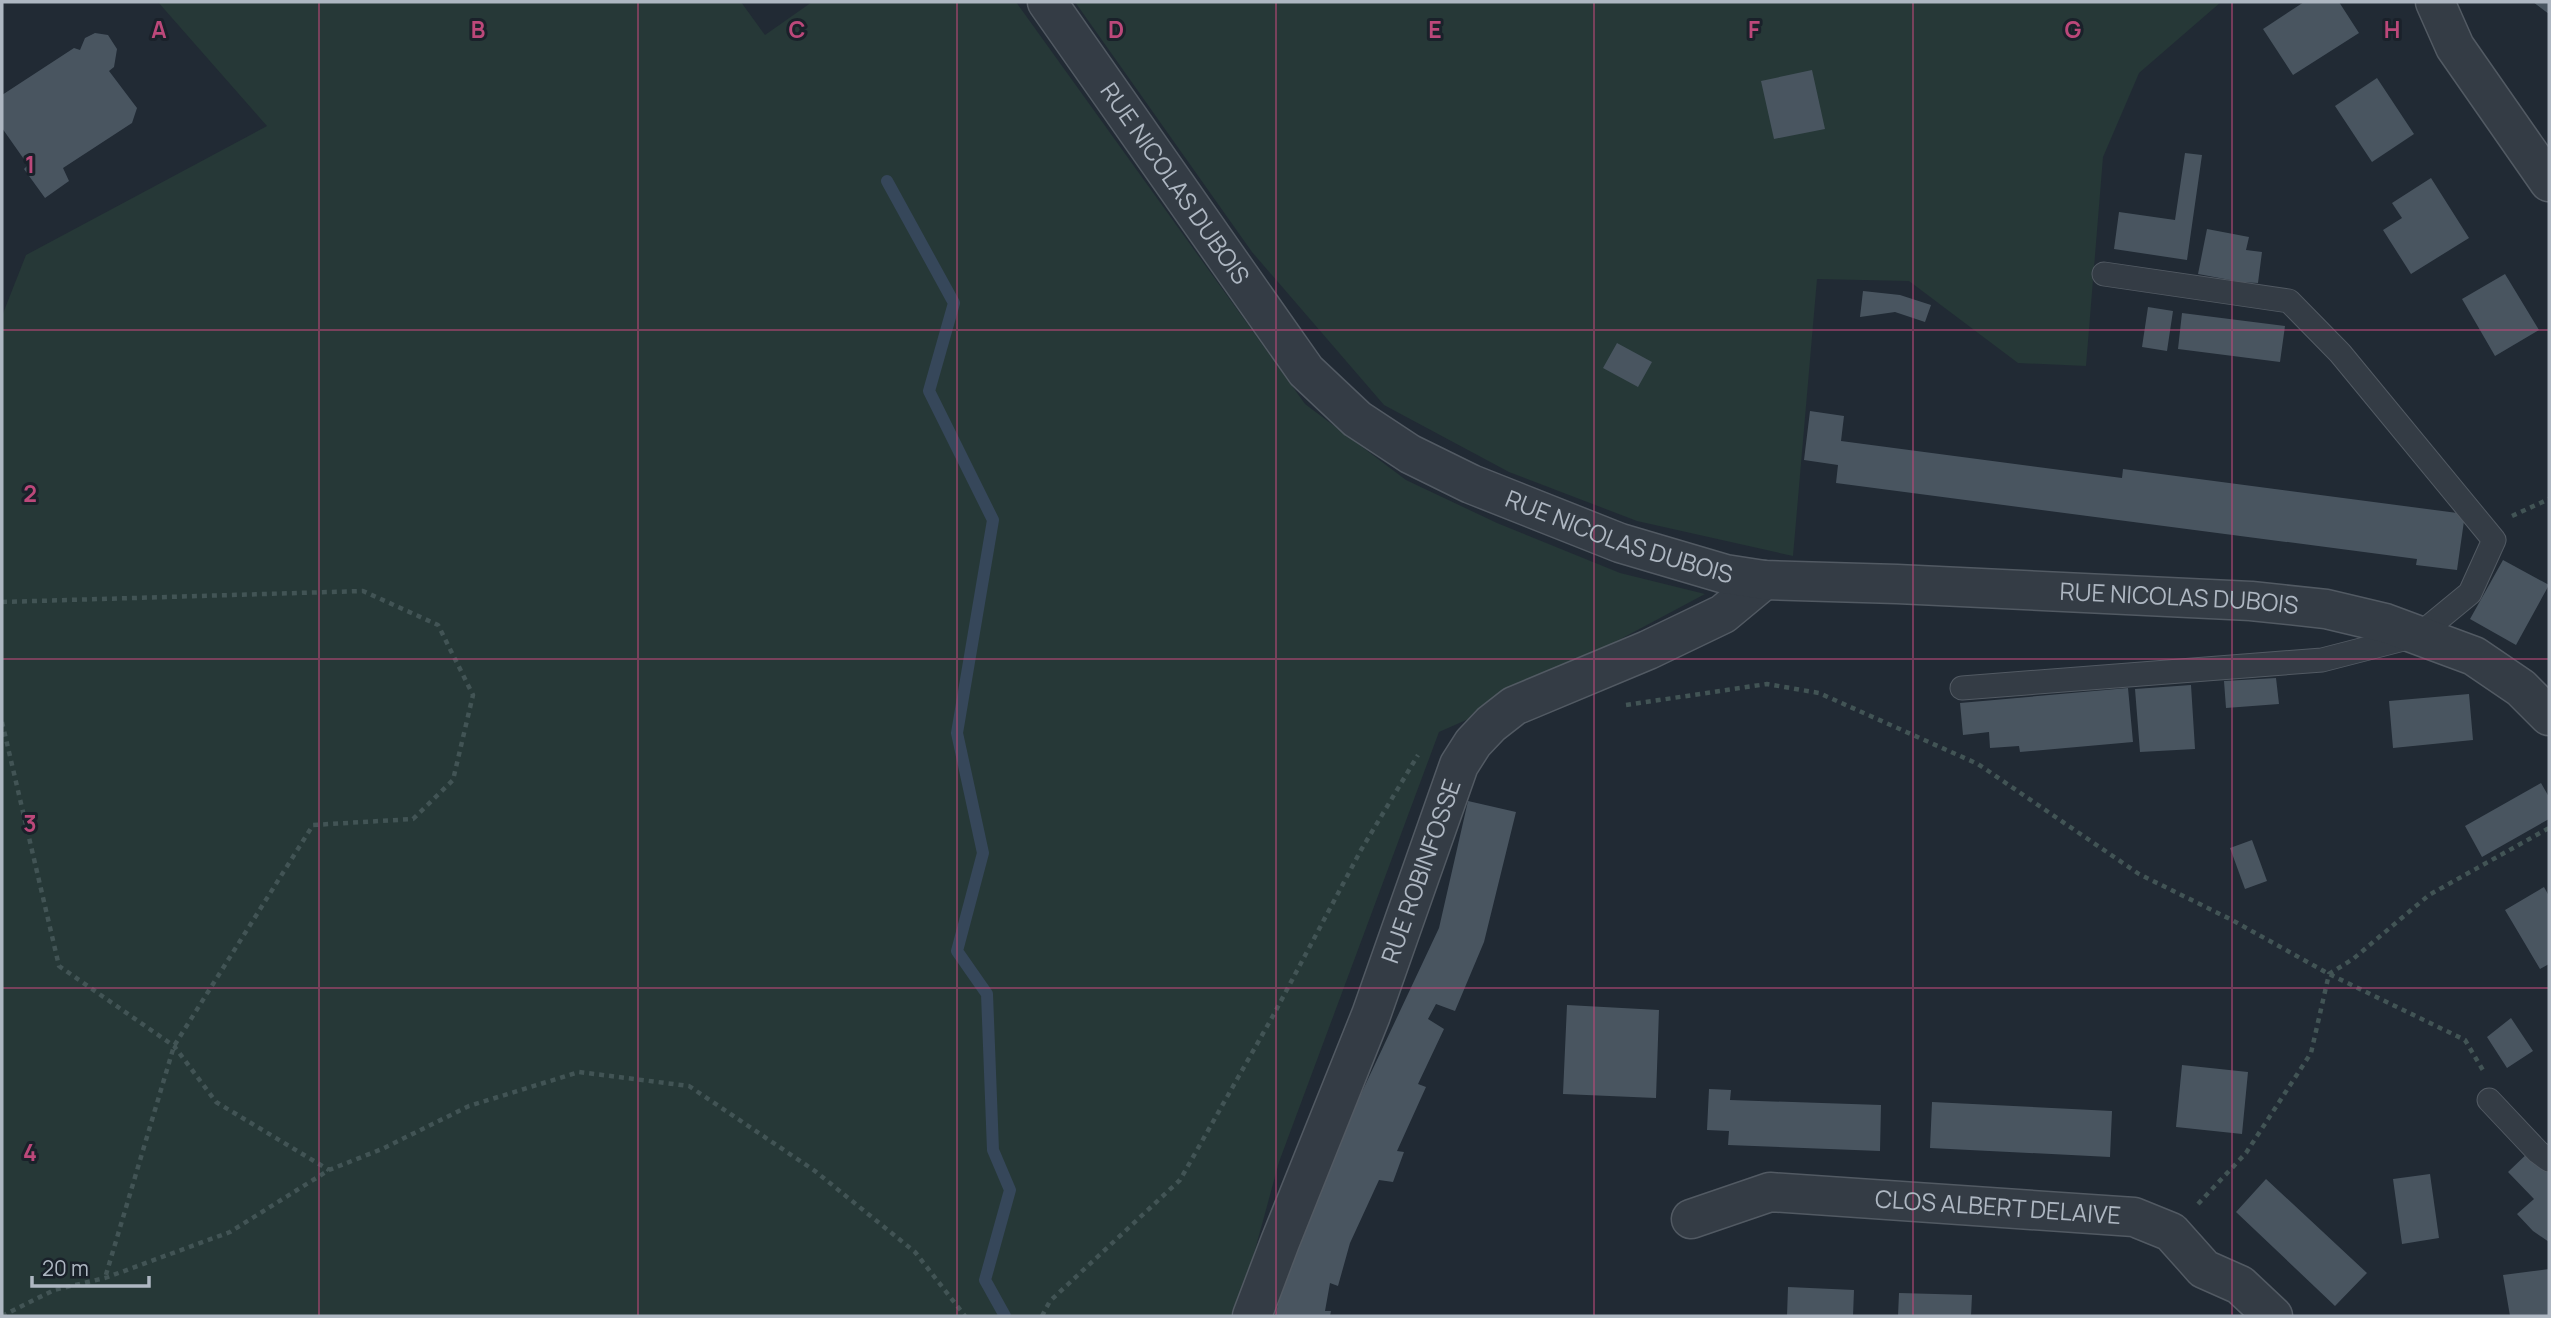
<svg xmlns="http://www.w3.org/2000/svg" width="2551" height="1318" font-family="Manrope,sans-serif">
<style>
.green{fill:#263837}
.lines{fill:none;stroke-linecap:round;stroke-linejoin:round}
.stream{stroke:#36475a;stroke-width:12}
.building{fill:#495560}
.service-casing{stroke:#525a63;stroke-width:25}
.minor-casing{stroke:#525a63;stroke-width:41}
.tertiary-casing{stroke:#525a63;stroke-width:41}
.path{stroke:#425455;stroke-width:4.5;stroke-dasharray:5 5;stroke-linecap:butt}
.service{stroke:#343c45;stroke-width:23}
.minor{stroke:#343c45;stroke-width:38}
.tertiary{stroke:#343c45;stroke-width:38}
.grid{fill:none;stroke:#bc487a;stroke-width:2;stroke-opacity:0.55}
.labels{text-anchor:middle;stroke-width:6;stroke-linejoin:round;paint-order:stroke}
.street-label{font-size:24px;fill:#aeb7c2;stroke:#1a212a}
.grid-label{font-size:23px;text-anchor:middle;font-weight:bold;fill:#bc487a;stroke:#1a212a;stroke-width:6;stroke-linejoin:round;paint-order:stroke}
</style>
<rect width="100%" height="100%" fill="#212a34"/>
<path class="green" d="M158,2h583l24,33 47,-33h204l289,402 101,76 91,43 123,50 85,21 -223,119 -43,19 -160,430 -42,154h-1235v-1000l24,-61 241,-129z
M1075,2h1146l-82,71 -36,84 -17,209 -68,-3 -109,-82 -92,-2 -24,277 -156,-35 -128,-49 -125,-67 -132,-153z"/>
<g class="lines">
<path class="stream" d="M887,181l67,122 -25,88 64,129 -36,213 26,120 -26,98 30,43 6,156 17,40 -25,90 20,36"/>
</g>
<path class="building" d="M2304,2h35l20,31 -66,42 -30,-46z
M2533,2h16v12z
M95,33l13,2 9,14 -3,18 -5,4 28,37 -5,15 -69,45 6,13 -24,17 -21,-29 4,-4 -26,-37v-33l72,-47 6,2 5,-12z
M1812,70l13,59 -51,10 -13,-58z
M2377,78l37,56 -42,28 -37,-56z
M2185,153l17,2 -15,105 -73,-11 5,-37 56,8z
M2431,178l38,60 -58,36 -28,-44 19,-12 -10,-15z
M2207,229l42,8 -3,13 16,2 -4,31 -17,-1 -43,-8z
M2505,274l34,56 -44,26 -33,-57z
M1863,291l37,4 31,10 -6,17 -30,-10 -35,5z
M2148,307l25,4 -6,40 -25,-4z
M2182,313l103,13 -5,36 -102,-13z
M1617,343l35,19 -14,25 -35,-19z
M1810,411l34,5 -3,25 281,37 1,-9 342,45 -8,56 -41,-5 1,-6 -581,-76 2,-18 -34,-5z
M2503,560l46,25 -33,60 -46,-26z
M2276,678l3,26 -53,4 -2,-27z
M2191,685l4,64 -55,3 -5,-63z
M2128,688l5,54 -113,10 -1,-6 -29,2 -1,-16 -26,3 -3,-32z
M2469,694l4,46 -80,8 -4,-47z
M2541,783l8,14v22l-67,38 -17,-31z
M1468,801l48,11 -32,130 -29,69 -19,-7 -8,15 16,10 -26,55 8,3 -29,64 7,1 -11,30 -14,-2 -29,63 -12,43 -8,-3 -5,28h6l-1,5h-55l12,-46 58,-142 94,-200z
M2252,840l15,41 -22,8 -15,-41z
M2544,887l5,9v68l-9,5 -35,-59z
M1567,1005l92,5 -3,88 -93,-4z
M2511,1018l22,33 -26,17 -20,-31z
M2182,1065l66,7 -6,62 -66,-7z
M1709,1089l22,1 -1,10 151,5 -1,46 -152,-6 1,-14 -22,-1z
M1932,1102l180,9 -2,46 -180,-9z
M2532,1149l17,18v75l-16,-11 -16,-17 17,-15 -26,-27z
M2430,1174l9,64 -37,6 -9,-65z
M2266,1179l101,94 -32,33 -99,-94z
M2549,1269v47h-39l-7,-41z
M1788,1287l66,3 -1,26h-66z
M1899,1293l73,2 -1,21h-73z"/>
<g class="lines">
<defs>
<path id="service" d="M1962,688l360,-28 97,-25 51,-42 24,-53 -154,-187 -51,-52 -185,-27
M2489,1100l49,52 11,8"/>
<g id="minor">
<path d="M2435,2l20,45 94,135"/>
<path id="s1" d="M1691,1219l79,-27 364,25 37,15 33,37 36,16 33,31"/>
<path id="s2" d="M1252,1316l28,-74 91,-227 88,-250 14,-22 18,-19 23,-18 134,-56 75,-36 41,-34"/>
</g>
<g id="tertiary">
<path id="s3" d="M1047,2l259,369 51,48 53,35 61,30 149,59 105,31 39,6 133,4 354,17 75,8 59,14 89,33 47,32 28,28"/>
</g>
</defs>
<use href="#service" class="service-casing"/>
<use href="#minor" class="minor-casing"/>
<use href="#tertiary" class="tertiary-casing"/>
<path class="path" d="M2512,516l37,-17
M2,602l361,-11 75,34 35,70 -20,85 -40,39 -100,6 -139,221 -69,232
M1626,705l141,-21 52,9 159,71 161,110 93,46 97,54 136,66 19,32
M2,722l57,244 115,80 42,56 113,68
M2198,1204l48,-51 65,-100 18,-79 24,-15 76,-64 120,-67
M2,1316l52,-26 51,-12 125,-46 99,-62 53,-21 87,-43 110,-34 110,14 126,85 100,81 50,64
M1042,1316l8,-15 130,-121 94,-166 87,-164 57,-95"/>
<use href="#service" class="service"/>
<use href="#minor" class="minor"/>
<use href="#tertiary" class="tertiary"/>
</g>
<path class="grid" d="M319,2v1314M638,2v1314M957,2v1314M1276,2v1314M1594,2v1314M1913,2v1314M2232,2v1314M2,330h2547M2,659h2547M2,988h2547"/>
<g class="labels">
<g class="street-label">
<text dy="8" stroke="none"><textPath href="#s3" startOffset="222">RUE NICOLAS DUBOIS</textPath></text>
<text dy="8" stroke="none"><textPath href="#s3" startOffset="810">RUE NICOLAS DUBOIS</textPath></text>
<text dy="8" stroke="none"><textPath href="#s3" startOffset="1377">RUE NICOLAS DUBOIS</textPath></text>
<text dy="8" stroke="none"><textPath href="#s2" startOffset="476">RUE ROBINFOSSE</textPath></text>
<text dy="8" stroke="none"><textPath href="#s1" startOffset="312">CLOS ALBERT DELAIVE</textPath></text>
</g>
</g>
<g class="grid-label">
<text x="159" y="38">A</text>
<text x="478" y="38">B</text>
<text x="797" y="38">C</text>
<text x="1116" y="38">D</text>
<text x="1435" y="38">E</text>
<text x="1754" y="38">F</text>
<text x="2073" y="38">G</text>
<text x="2392" y="38">H</text>
<text x="30" y="173">1</text>
<text x="30" y="502">2</text>
<text x="30" y="832">3</text>
<text x="30" y="1161">4</text>
</g>
<rect width="2551" height="1318" fill="none" stroke="#aeb7c2" stroke-width="7"/>
<path d="M32 1276v10h117v-10" fill="none" stroke="#aeb7c2" stroke-width="3.5"/>
<text x="42" y="1276" font-size="21" fill="#aeb7c2" stroke="#1a212a" stroke-width="5" paint-order="stroke">20 m</text>
</svg>
